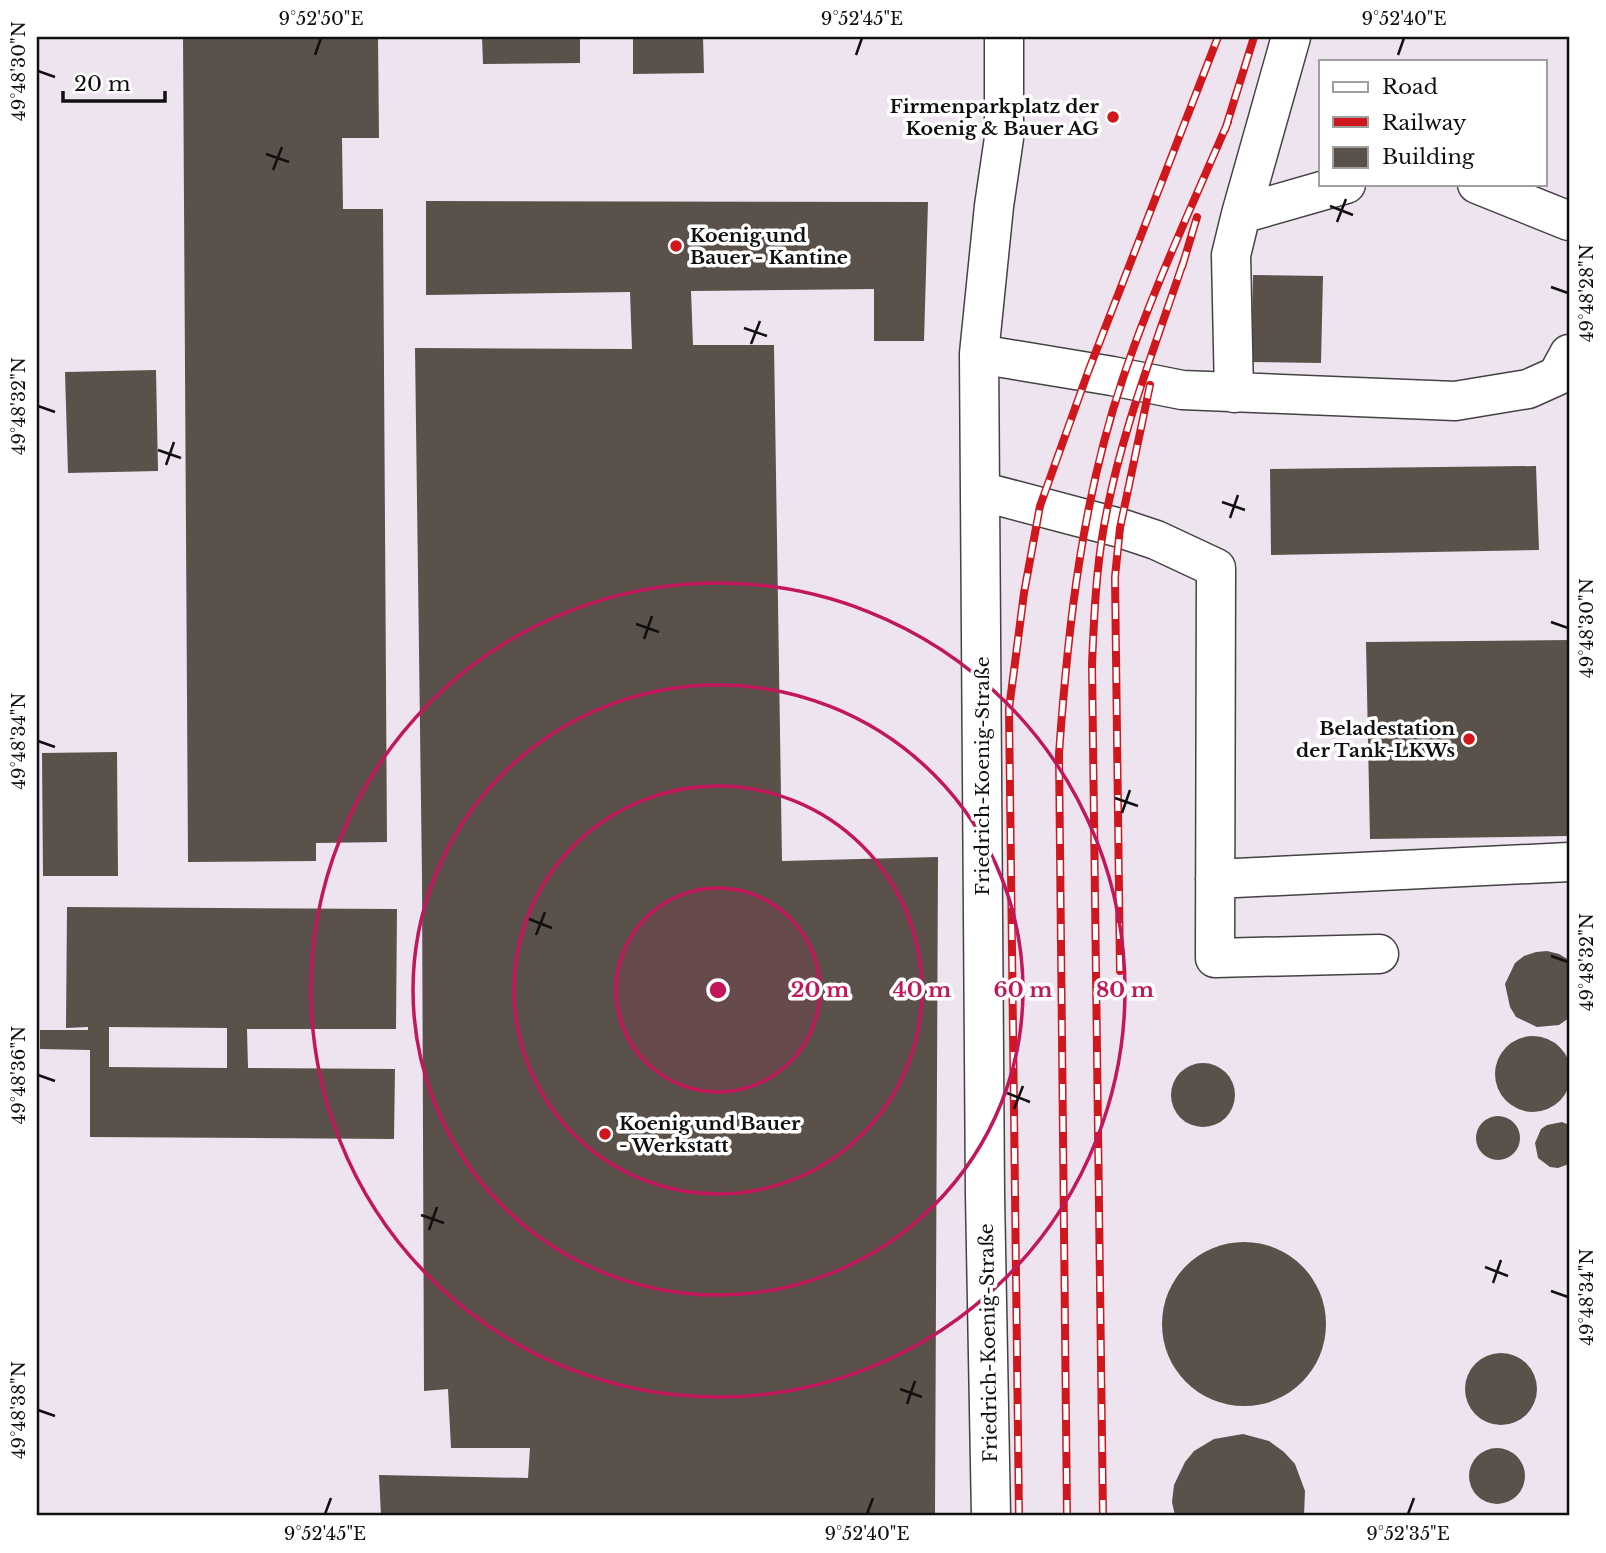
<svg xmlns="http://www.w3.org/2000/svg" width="1606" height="1553" font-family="'Libre Baskerville',serif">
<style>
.industrial{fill:#eee4ef;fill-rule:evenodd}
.building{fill:#5a514b;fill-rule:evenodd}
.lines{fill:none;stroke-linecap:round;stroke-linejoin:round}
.minor-casing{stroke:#434343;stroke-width:41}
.minor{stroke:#fff;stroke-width:38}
.rail-casing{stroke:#d1171e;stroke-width:8}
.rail{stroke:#fff;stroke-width:5;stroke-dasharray:16;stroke-linecap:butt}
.ticks{fill:none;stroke:#101010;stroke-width:2.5}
.ring{fill:none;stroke:#c2185b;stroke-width:3.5}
.poi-dot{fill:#d1171e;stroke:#fff;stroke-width:2.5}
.labels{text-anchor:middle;stroke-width:7;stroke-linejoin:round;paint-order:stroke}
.poi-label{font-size:19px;font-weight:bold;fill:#101010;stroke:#fff;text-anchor:end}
.street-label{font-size:19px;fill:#101010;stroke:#fff}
.centre{fill:#c2185b;stroke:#fff;stroke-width:3.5}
.ring-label{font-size:21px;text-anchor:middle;font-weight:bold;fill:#c2185b;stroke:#fff;stroke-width:7;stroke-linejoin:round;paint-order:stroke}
.neatline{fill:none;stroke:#101010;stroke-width:2.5}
.ticks-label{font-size:18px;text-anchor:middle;fill:#101010}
</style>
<rect width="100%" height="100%" fill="#fffdf4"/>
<path class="industrial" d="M37,37h1532v1479h-1532zM1321,61h224v123h-224z"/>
<path class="building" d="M183,37h195l1,101h-37l1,71h40l4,633 -71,1v18l-128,1z
M482,37h98v26l-97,1z
M633,37h70l1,36 -71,1z
M426,201l502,1 -4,139h-50v-52l-183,2 2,54h81l8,516 156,-4 -3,659h-554l-2,-41 149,3 2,-30h-79l-3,-59 -24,2 -2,-513 -7,-530 217,1 -2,-57 -204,3z
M1253,275l70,1 -2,87 -70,-1z
M156,370l2,101 -90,2 -3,-101z
M1536,466l3,84 -268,5 -1,-86z
M1569,640v196l-199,3 -4,-197z
M117,752l1,124h-75l-1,-123z
M67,907l330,2 -1,120h-149l1,39 147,1 -1,70 -304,-2v-87l-50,-1v-19h48v-3l-22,1zM109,1027l118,1v40l-118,-1z
M1547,951l12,3 10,6v58l-10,7 -22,2 -21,-10 -6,-10 -5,-23 10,-21 9,-7 12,-4z
M1495 1074a38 38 0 1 1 76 0a38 38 0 1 1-76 0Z
M1171 1095a32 32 0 1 1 64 0a32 32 0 1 1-64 0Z
M1476 1138a22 22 0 1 1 44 0a22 22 0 1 1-44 0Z
M1562,1122l7,3v39l-11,4 -8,-1 -12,-9 -3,-15 6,-14 6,-4z
M1162 1324a82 82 0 1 1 164 0a82 82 0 1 1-164 0Z
M1465 1389a36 36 0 1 1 72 0a36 36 0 1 1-72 0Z
M1243,1434l26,7 15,11 11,12 10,27 -1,25h-129l-3,-14 2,-17 11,-23 9,-11 20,-12z
M1469 1476a28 28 0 1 1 56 0a28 28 0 1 1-56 0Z"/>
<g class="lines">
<defs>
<path id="minor" d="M1477,184l92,37
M1241,214l50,-177
M979,354l133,22 70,14 273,11 73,-12 29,-13 12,-22
M1234,393l-3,-138 10,-41 105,-30
M980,491l140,37 36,12 60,28 -1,390 164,-4
M1215,879l354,-17
M991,1516l-6,-321 -6,-841 15,-148 10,-68v-101"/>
</defs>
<use href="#minor" class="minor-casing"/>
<use href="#minor" class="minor"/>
<defs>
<path id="rail" d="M1225,130l29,-93
M1182,267l15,-50
M1120,971l-5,-394 5,-49 30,-143
M1019,1516l-10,-807 15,-116 16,-87 48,-134 130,-335
M1067,1516l-8,-762c9,-128 23,-254 64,-376 29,-87 69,-172 105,-256
M1103,1516l-11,-852c2,-47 4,-93 12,-138 16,-91 51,-179 80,-266"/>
</defs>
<use href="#rail" class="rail-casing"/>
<use href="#rail" class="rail"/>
</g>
<path class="ticks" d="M315,55l6,-17M856,55l6,-17M1398,55l6,-17M38,71l17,6M266,154l23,8M273,170l9,-23M1330,206l23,9M1337,222l9,-23M1551,287l17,6M744,328l23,8M751,344l9,-23M38,406l17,6M158,450l23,8M166,465l8,-23M1222,502l23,8M1230,518l8,-23M1551,622l17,6M636,624l23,8M644,639l8,-23M38,741l17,6M1115,798l23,8M1122,813l8,-23M529,919l23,9M536,935l9,-23M1551,956l17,6M38,1075l17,6M1007,1093l23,9M1014,1109l9,-23M421,1215l23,8M429,1230l8,-23M1485,1267l23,9M1493,1283l8,-23M1551,1291l17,6M900,1389l22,8M907,1404l8,-23M38,1410l17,6M325,1514l6,-16M867,1514l6,-16M1408,1514l6,-16"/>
<circle cx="718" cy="990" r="102" fill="#c2185b" fill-opacity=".12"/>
<g class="ring">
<circle cx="718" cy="990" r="102"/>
<circle cx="718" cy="990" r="204"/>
<circle cx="718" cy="990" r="305"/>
<circle cx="718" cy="990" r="407"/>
</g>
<g class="poi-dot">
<circle cx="1113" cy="117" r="7"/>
<circle cx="676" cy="246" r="7"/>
<circle cx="1469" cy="739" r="7"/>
<circle cx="605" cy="1134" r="7"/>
</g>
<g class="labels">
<g class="poi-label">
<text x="1099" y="113">Firmenparkplatz der<tspan x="1099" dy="22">Koenig &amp; Bauer AG</tspan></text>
<text x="690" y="242" text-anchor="start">Koenig und<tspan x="690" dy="22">Bauer - Kantine</tspan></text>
<text x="1455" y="735">Beladestation<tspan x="1455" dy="22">der Tank-LKWs</tspan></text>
<text x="619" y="1130" text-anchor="start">Koenig und Bauer<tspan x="619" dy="22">- Werkstatt</tspan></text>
</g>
<g class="street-label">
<text transform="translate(982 776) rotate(-90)" y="7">Friedrich-Koenig-Straße</text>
<text transform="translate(988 1343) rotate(-91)" y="7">Friedrich-Koenig-Straße</text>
</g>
</g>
<circle cx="718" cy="990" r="10" class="centre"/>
<g class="ring-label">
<text x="820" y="997">20 m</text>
<text x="922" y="997">40 m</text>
<text x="1023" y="997">60 m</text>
<text x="1125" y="997">80 m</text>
</g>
<rect width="1606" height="1553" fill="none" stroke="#ffffff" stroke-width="77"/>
<rect x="1319" y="60" width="228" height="126" fill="#ffffff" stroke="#9f9f9f" stroke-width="2"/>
<rect x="1333" y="82" width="35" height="10" fill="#ffffff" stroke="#9f9f9f" stroke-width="2"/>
<text x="1382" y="94" font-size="21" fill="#101010">Road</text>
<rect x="1333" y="117" width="35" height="10" fill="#d1171e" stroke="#9f9f9f" stroke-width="2"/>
<text x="1382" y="130" font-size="21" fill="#101010">Railway</text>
<rect x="1333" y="147" width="35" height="21" fill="#5a514b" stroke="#9f9f9f" stroke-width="2"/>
<text x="1382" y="164" font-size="21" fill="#101010">Building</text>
<path d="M63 91v10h102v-10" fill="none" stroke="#101010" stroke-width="3.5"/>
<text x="74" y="91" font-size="21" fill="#101010" stroke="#ffffff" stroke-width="5" paint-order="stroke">20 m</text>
<rect x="38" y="38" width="1530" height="1476" class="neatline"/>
<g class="ticks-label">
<text x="321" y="25">9°52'50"E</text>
<text x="862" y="25">9°52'45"E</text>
<text x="1404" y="25">9°52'40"E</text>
<text transform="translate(19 71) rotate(-90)" y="6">49°48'30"N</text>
<text transform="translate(1587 293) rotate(-90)" y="6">49°48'28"N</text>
<text transform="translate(19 406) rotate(-90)" y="6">49°48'32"N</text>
<text transform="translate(1587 628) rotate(-90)" y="6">49°48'30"N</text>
<text transform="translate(19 741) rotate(-90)" y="6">49°48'34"N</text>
<text transform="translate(1587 962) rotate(-90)" y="6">49°48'32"N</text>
<text transform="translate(19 1075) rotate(-90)" y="6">49°48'36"N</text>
<text transform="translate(1587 1297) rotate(-90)" y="6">49°48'34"N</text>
<text transform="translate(19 1410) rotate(-90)" y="6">49°48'38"N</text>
<text x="325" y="1540">9°52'45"E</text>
<text x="867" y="1540">9°52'40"E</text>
<text x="1408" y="1540">9°52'35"E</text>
</g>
</svg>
